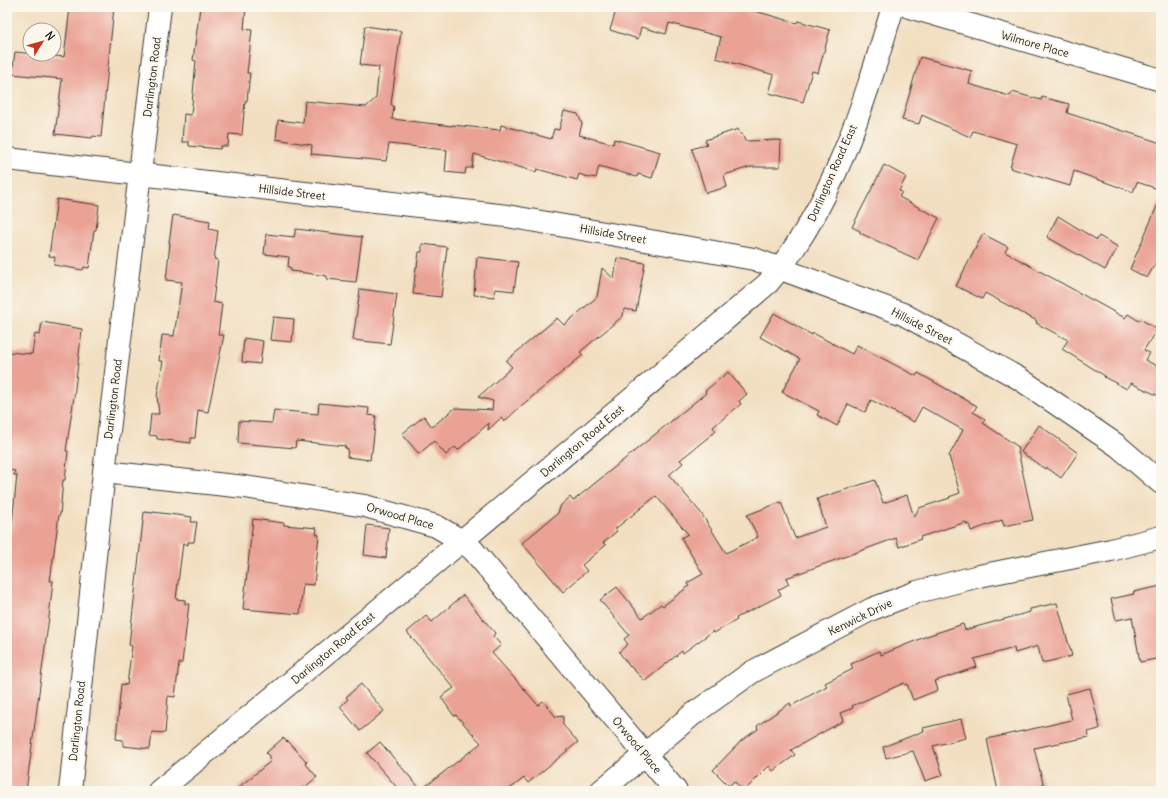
<svg xmlns="http://www.w3.org/2000/svg" width="1168" height="798" font-family="Delius,sans-serif">
<style>
.building{fill:#eaa295}
.lines{fill:none;stroke-linecap:round;stroke-linejoin:round}
.minor-casing{stroke:#3c3935;stroke-width:24}
.minor{stroke:#fff;stroke-width:22}
.labels{text-anchor:middle;stroke-width:4;stroke-linejoin:round;paint-order:stroke}
.street-label{font-size:11px;fill:#1c1c1c;stroke:#fbf7ec}
</style>
<rect width="100%" height="100%" fill="#fbf7ec"/>
<filter id="ink" filterUnits="userSpaceOnUse"><feTurbulence type="fractalNoise" baseFrequency=".025" numOctaves="2"/><feDisplacementMap in="SourceGraphic" scale="8" xChannelSelector="R" yChannelSelector="G"/><feConvolveMatrix kernelMatrix="1 2 1 2 8 2 1 2 1" color-interpolation-filters="sRGB"/></filter>
<filter id="wash" filterUnits="userSpaceOnUse"><feTurbulence type="fractalNoise" baseFrequency=".012" numOctaves="4" result="noise"/><feDisplacementMap in="SourceGraphic" scale="16" xChannelSelector="R" yChannelSelector="G"/><feGaussianBlur stdDeviation="0.9" result="paint"/><feColorMatrix in="noise" values="0 0 0 0 0 0 0 0 0 0 0 0 0 0 0 0 0 1.4 0 .05"/><feComposite in="paint" operator="in"/></filter>
<g filter="url(#wash)">
<rect width="100%" height="100%" fill="#f2dfc1"/>
<g id="blocks">
<path class="building" d="M70,7h44l-13,130 -8,-1 -1,2 -37,-4 7,-55 -50,-5 3,-22 49,5z
M200,7h46l-2,22 8,1 -5,43h3l-3,28h-2l-3,34 -13,-1 -1,12h-7l-1,3 -31,-3v-4h-7l2,-28 7,1 5,-54 -3,-1z
M617,7h124l56,16 1,-2 32,9 -12,43 -6,-2 -9,31 -34,-9 5,-18 -58,-17 5,-21 -52,-14 -3,11 -25,-7 -3,12 -28,-9z
M365,26l36,5 -10,73 3,3 -2,12 60,7v-1l48,5 1,-5 50,14 3,-10 5,1 5,-19 14,3 4,10 -3,11 34,9 1,-5 46,13 -8,26 -14,-4 -1,3 -38,-11 -3,12 -5,-1 -1,1 -11,-4 -2,6 -40,-11 -1,3 -62,-18 -2,14h-6l-1,6 -20,-2 2,-22 -58,-6 -3,17 -75,-7 1,-9 -36,-6 2,-19 25,3 2,-22 61,6 10,-9 3,-31 -19,-2z
M920,57l52,14 -3,13 40,12 2,-1 1,-3 29,8 1,-3 27,7 -2,9 94,30v47l-24,-8 -4,10 -59,-21 -4,15 -60,-18 7,-24 -44,-13 -3,6 -48,-22 -3,9 -17,-4z
M738,129l2,5h2l3,7 36,-1 -1,27h-30l-26,8 3,12 -21,6 -14,-44 15,-5 -2,-4z
M884,165l22,12 -7,14 3,1 -3,5 40,21 -21,42 -58,-27v-2l-8,-4z
M1161,197v57l-14,24 -17,-9z
M57,199l42,6 -3,25h-2l-5,38 -5,-1 -1,3 -29,-5 1,-8 -6,-1z
M173,215l37,6 -1,8 9,2 -4,28 4,1 -5,42 9,2 -4,31h6l-16,77 -10,-2 -3,28h-4v5l-34,-4v-3l-8,-1 2,-21h8l-2,-17 6,-36h-4l3,-25v-1l12,1 8,-54 -16,-2 4,-37h-1z
M1058,216l39,24 2,-4 19,11 -13,23 -58,-33z
M296,229l66,8 -6,45 -29,-3v-3l-36,-5v-3l-3,-1 1,-10 -25,-3 2,-20 28,3z
M983,234l25,13 -3,5 120,66 3,-4 11,7 1,-2 17,10 -13,21 5,3 -4,7 16,8v29l-30,-14 -4,6 -23,-12 1,-1 -43,-27 6,-9 -32,-17 1,-2 -52,-28 -3,6 -26,-13z
M422,244l25,3 -6,50 -28,-3 3,-27h1l2,-15h3z
M477,257l41,5 -4,29 -19,-2 -1,8 -20,-2z
M617,258l28,5 -9,48 -12,-2 -1,7 -43,36 3,3 -61,50 -18,17 -3,-4 -13,12 1,-7 -31,27 -3,-3 -9,8 -12,-14 -15,13 -17,-20 22,-18 8,11 23,-19 37,2 1,-9 -15,-4 34,-30 -6,-6 51,-43 7,7 33,-28 5,-29 12,11z
M360,289l37,5 -7,50 -37,-4z
M774,313l38,22 1,-2 39,21 5,-9 59,31 2,-3 59,33 -4,6 12,7 -2,4 34,23 16,74 -29,6 -2,-6 -31,11 -2,-7 -2,1 -1,-3 -46,15 1,2 -22,8 -3,-9 -110,40 3,6 -11,6 3,5 -45,23 1,2 -23,13 -1,-2 -30,22 -1,-2 -37,30 -15,-15v1l-11,-15 9,-8 -4,-5 5,-4 -29,-35 17,-13 25,31 19,-14 2,2 26,-20 -2,-3 16,-9 -22,-36 7,-4 -32,-38 -41,33 2,2 -14,12 3,2 -24,20 5,6 -24,21 -41,-49 36,-30 3,-8 9,-8 3,4 133,-108 -1,-2 23,-19 19,22 -8,7 2,3 -28,23 3,4 -36,29 3,3 -14,12 32,38 25,40 32,-16 -11,-22 34,-13 14,36 31,-11 -9,-28 58,-19 8,23 24,-8 7,22 5,-9 31,-10 -1,-1 11,-4 -11,-37 14,-26 -41,-23 -8,15 -43,-22 -6,12 -17,-8 -11,22 -20,-11 2,-4 -37,-19 18,-33 -40,-22z
M273,317l21,2 -2,23 -22,-2z
M42,322l40,7 -8,68 -8,54h2l-3,29h-2l-3,35h-1l-9,66h3l-4,36 -23,174h-19v-258l4,1 6,-59h-3l1,-4 -8,-1v-118l25,2 3,-20 5,1z
M244,338l19,3 -3,23 -18,-2z
M319,403l50,5 -1,7 8,1 -4,36h-1l-1,8 -23,-3 1,-8 -3,-1v-2l-49,-5 -1,7 -57,-5 1,-22 33,2 2,-13 44,4z
M1039,425l39,28 -17,25 -15,-11 -1,2 -24,-17z
M144,512l9,1v-1l39,5 -1,5h6l-3,20h-6v3l-5,-2 -7,56 9,1v4h4l-7,59h-3l-4,34 -7,-1 -3,37 -13,-1 -2,17 -27,-3v-6l-7,-1 5,-55 6,1 5,-39 -3,-1z
M253,519l31,4v2l33,3 -1,6 3,1 -5,50 -11,-1 -3,30 -57,-5z
M367,525l22,3 -3,30 -22,-3z
M1161,586v72l-21,4 -8,-45 -16,3 -5,-21 23,-5 -1,-2z
M463,595l32,38 -2,3 8,9 -9,8 46,52 5,-4 13,16 7,-1v9l15,17 -50,41 -4,-5 -17,13h-107l-33,-38 13,-11 41,48 60,-47 -25,-28 -2,1 -13,-19 13,-9 -47,-56 19,-16 6,6z
M1057,603l15,53 -30,7 -4,-17 -23,7 -1,-5 -40,11 3,8 -42,14 3,9 -25,10 -6,-16 -2,1 -1,-2 -52,23 1,2 -13,5 3,8 -52,29 4,5 -22,16 -4,-5 -25,25 -10,-10 -5,5 -16,-16 28,-29 17,-12 -1,-3 33,-23 1,3 36,-20 -2,-3 28,-14 -2,-5 28,-13 2,4 46,-19 36,-12 2,6 65,-18v-3z
M361,684l23,27 -24,20 -20,-24 8,-8 -2,-2z
M1090,688l10,40 -1,1 -11,3 1,5 -55,11 11,43h-47l-11,-52 85,-19 -6,-26z
M961,719l5,19 -33,8 10,29 -18,6 -12,-30 -27,7 -3,-11 41,-16 -1,-3z
M283,738l4,4 1,-1 19,21 -2,1 12,14 -17,14h-66l37,-30 -3,-3 2,-1 -4,-4z"/>
</g>
</g>
<g filter="url(#ink)">
<use href="#blocks" fill-opacity="0" stroke="#3c3935" stroke-width="1"/>
<g class="lines">
<defs>
<path id="minor" d="M909,7l252,73
M7,159l500,57 247,43 149,55 117,65 98,67 43,37
M104,472l141,15 120,19 71,20 26,15 11,9 203,241
M70,791l34,-319 56,-465
M159,791c204,-168 408,-336 609,-508 66,-78 96,-180 125,-276
M601,791l91,-76 60,-43 120,-63 45,-17 62,-16 132,-26 50,-13"/>
</defs>
<use href="#minor" class="minor-casing"/>
<use href="#minor" class="minor"/>
</g>
</g>
<g class="labels">
<g class="street-label">
<text transform="translate(1035 44) rotate(16)" y="4">Wilmore Place</text>
<text transform="translate(152 77) rotate(-83)" y="4">Darlington Road</text>
<text transform="translate(832 173) rotate(-66)" y="4">Darlington Road East</text>
<text transform="translate(292 192) rotate(7)" y="4">Hillside Street</text>
<text transform="translate(613 234) rotate(10)" y="4">Hillside Street</text>
<text transform="translate(922 326) rotate(27)" y="4">Hillside Street</text>
<text transform="translate(113 399) rotate(-83)" y="4">Darlington Road</text>
<text transform="translate(582 441) rotate(-40)" y="4">Darlington Road East</text>
<text transform="translate(400 516) rotate(16)" y="4">Orwood Place</text>
<text transform="translate(860 617) rotate(-26)" y="4">Kenwick Drive</text>
<text transform="translate(333 648) rotate(-40)" y="4">Darlington Road East</text>
<text transform="translate(77 721) rotate(-84)" y="4">Darlington Road</text>
<text transform="translate(637 745) rotate(50)" y="4">Orwood Place</text>
</g>
</g>
<rect width="1168" height="798" fill="none" stroke="#fbf7ec" stroke-width="24"/>
<g transform="translate(42 42) rotate(53)"><circle r="19" fill="#fbf7ec" stroke="#a29f99"/>
<path d="M0-3L7 15L0 10L-7 15Z" fill="#c8321e"/>
<text y="-6" font-size="11" font-weight="bold" text-anchor="middle" fill="#1c1c1c">N</text>
</g>
</svg>
